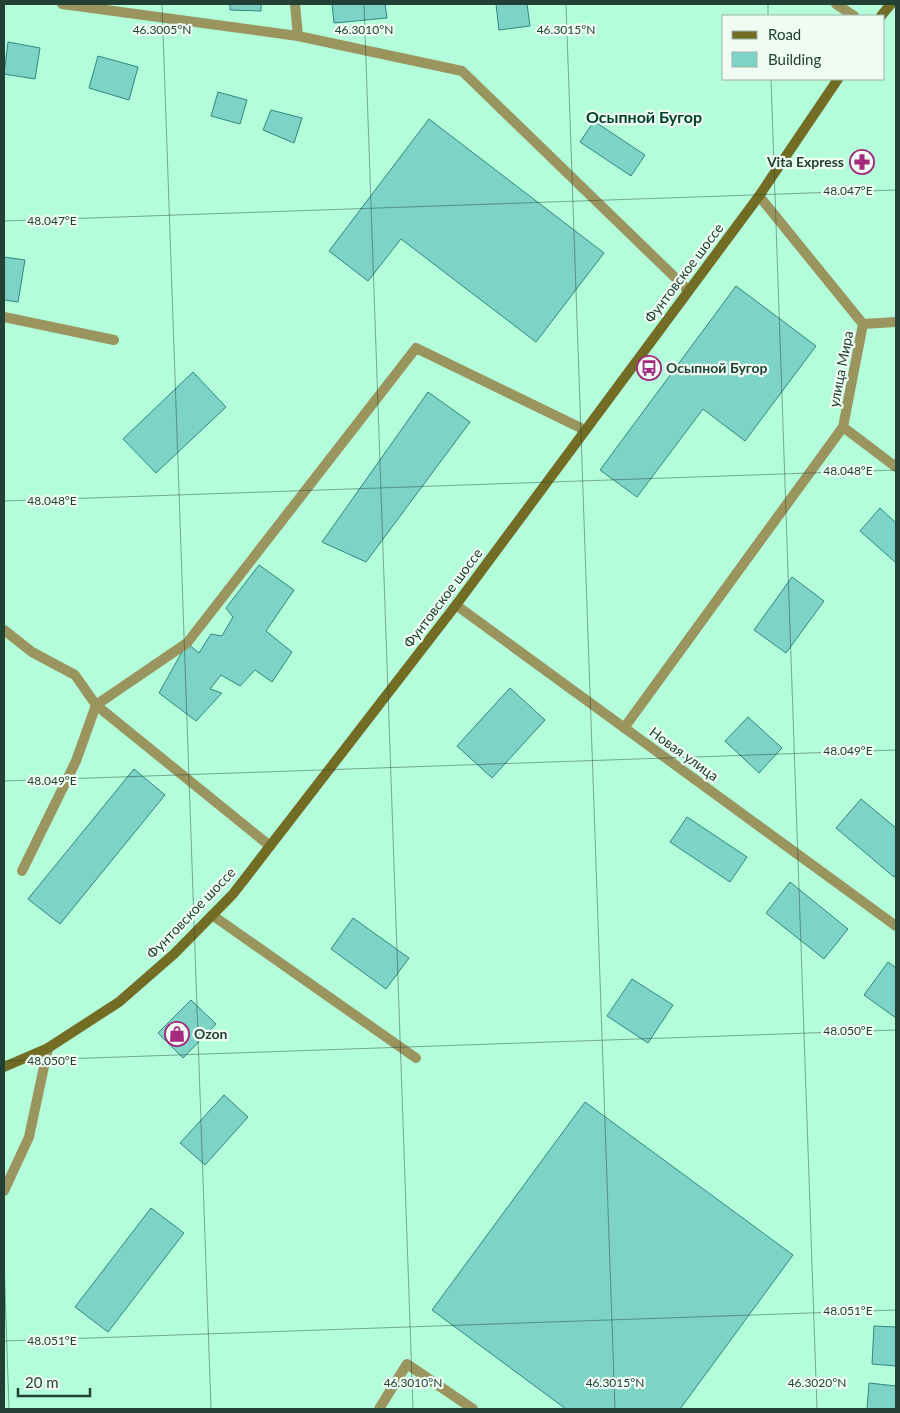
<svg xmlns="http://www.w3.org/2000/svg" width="900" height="1413" font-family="Lato,sans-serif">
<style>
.building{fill:#7cd3c6;stroke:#2e897e}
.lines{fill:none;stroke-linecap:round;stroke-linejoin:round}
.lane{stroke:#9a955e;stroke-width:10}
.street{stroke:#9a955e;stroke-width:10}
.secondary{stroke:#726c25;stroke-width:10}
.ticks{fill:none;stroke:#224033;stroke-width:1;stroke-opacity:0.45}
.labels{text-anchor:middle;stroke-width:4.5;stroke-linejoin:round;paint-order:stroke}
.poi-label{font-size:14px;font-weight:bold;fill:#224033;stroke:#eefcf4;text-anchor:start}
.street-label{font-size:14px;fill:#224033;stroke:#eefcf4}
.quarter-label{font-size:16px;font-weight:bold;fill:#01402b;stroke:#eefcf4}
.ticks-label{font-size:12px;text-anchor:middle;fill:#224033;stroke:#eefcf4;stroke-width:4.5;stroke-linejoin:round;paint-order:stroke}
</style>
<rect width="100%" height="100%" fill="#b4fddb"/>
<path class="building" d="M230,4h31v7l-31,-1z
M332,4h53l2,14 -53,5z
M496,4h31l3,22 -31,4z
M8,42l32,6 -5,31 -31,-5z
M98,56l40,11 -9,33 -40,-12z
M218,92l29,8 -7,24 -29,-8z
M271,110l31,8 -8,25 -31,-13z
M429,119l175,134 -68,89 -135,-103 -33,42 -39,-30z
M594,121l51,34 -14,21 -51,-34z
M4,257l21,3 -7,42 -14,-2z
M736,286l80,60 -71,95 -42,-32 -66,88 -37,-27z
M193,372l33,35 -70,66 -33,-34z
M428,392l42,30 -104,140 -44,-20z
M880,508l16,15v38l-1,1 -35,-31z
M259,565l35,25 -28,41 26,21 -20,30 -17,-12 -15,16 -19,-11 -11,14 12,4 -26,28 -37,-28 28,-50 12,10 12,-19 11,2 11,-19 -7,-9z
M792,577l32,24 -38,52 -32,-23z
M510,688l35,32 -53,58 -35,-32z
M748,717l34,31 -23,25 -34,-32z
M134,769l31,26 -105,129 -32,-25z
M861,799l35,29v46l-2,3 -58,-49z
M687,817l60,40 -17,25 -60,-40z
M790,882l58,47 -24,30 -58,-46z
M353,918l56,40 -23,31 -55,-40z
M888,962l8,6v50l-32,-23z
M632,979l41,26 -25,38 -41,-27z
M191,1000l25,24 -33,34 -25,-25z
M224,1095l24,22 -43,48 -25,-22z
M585,1102l208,153 -113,154h-114l-134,-99z
M151,1208l33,25 -76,99 -33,-25z
M874,1326l22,1v39l-24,-2z
M869,1383l27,3v23h-29z"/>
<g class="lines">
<path class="lane" d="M863,324l33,-2
M212,915l204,143
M379,1409l28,-45 66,45"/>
<path class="street" d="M62,4l236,32 -3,-32
M836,4l18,12
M298,36l164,35 226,219
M759,196l104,128 -20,103 53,40
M4,317l110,23
M456,605l440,321
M4,630l28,22 43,23 21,30 174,141
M624,728l219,-301
M22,871l54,-110 20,-56 91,-62 229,-295 169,82
M4,1191l25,-54 19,-89"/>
<path class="secondary" d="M881,16l10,-12
M4,1067l44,-19 71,-46 55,-48 59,-60 223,-289 303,-409 79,-117"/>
</g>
<path class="ticks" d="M162,4l49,1405M364,4l49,1405M566,4l49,1405M768,4v12M771,79l46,1330M4,221l892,-31M4,501l892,-31M4,781l892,-31M4,1061l892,-31M4,1260l5,149M4,1341l892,-31"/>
<defs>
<symbol id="pharmacy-ring" viewBox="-11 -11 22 22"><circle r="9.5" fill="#eefcf4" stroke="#a5297d" stroke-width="1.5"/><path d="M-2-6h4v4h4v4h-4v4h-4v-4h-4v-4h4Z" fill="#a5297d"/></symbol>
<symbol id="bus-ring" viewBox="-11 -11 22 22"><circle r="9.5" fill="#eefcf4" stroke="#a5297d" stroke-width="1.5"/><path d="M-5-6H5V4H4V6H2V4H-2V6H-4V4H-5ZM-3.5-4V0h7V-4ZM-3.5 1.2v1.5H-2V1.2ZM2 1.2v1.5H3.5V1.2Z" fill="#a5297d"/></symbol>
<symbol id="shop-ring" viewBox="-11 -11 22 22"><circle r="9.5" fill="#eefcf4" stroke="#a5297d" stroke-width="1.5"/><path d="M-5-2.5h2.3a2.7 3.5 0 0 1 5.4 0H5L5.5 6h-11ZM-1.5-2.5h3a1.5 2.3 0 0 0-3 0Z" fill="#a5297d"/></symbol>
</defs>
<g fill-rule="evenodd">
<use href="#pharmacy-ring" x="848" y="148" width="28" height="28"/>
<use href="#bus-ring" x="635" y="354" width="28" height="28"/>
<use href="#shop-ring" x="163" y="1020" width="28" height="28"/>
</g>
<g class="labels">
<g class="poi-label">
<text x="844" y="167" text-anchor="end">Vita Express</text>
<text x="666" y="373">Осыпной Бугор</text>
<text x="194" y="1039">Ozon</text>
</g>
<g class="street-label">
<text transform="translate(684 273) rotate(-53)" y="5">Фунтовское шоссе</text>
<text transform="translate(841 369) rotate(-79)" y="5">улица Мира</text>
<text transform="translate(443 598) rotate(-53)" y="5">Фунтовское шоссе</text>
<text transform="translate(684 754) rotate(36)" y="5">Новая улица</text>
<text transform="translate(191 913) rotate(-46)" y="5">Фунтовское шоссе</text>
</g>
<g class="quarter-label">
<text x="644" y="123">Осыпной Бугор</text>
</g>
</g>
<g class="ticks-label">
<text x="162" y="34">46.3005°N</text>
<text x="364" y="34">46.3010°N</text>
<text x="566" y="34">46.3015°N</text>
<text x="848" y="195">48.047°E</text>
<text x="52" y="225">48.047°E</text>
<text x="848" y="475">48.048°E</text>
<text x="52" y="505">48.048°E</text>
<text x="848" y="755">48.049°E</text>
<text x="52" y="785">48.049°E</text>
<text x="848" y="1035">48.050°E</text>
<text x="52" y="1065">48.050°E</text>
<text x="848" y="1315">48.051°E</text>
<text x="52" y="1345">48.051°E</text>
<text x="413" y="1387">46.3010°N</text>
<text x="615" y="1387">46.3015°N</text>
<text x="817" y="1387">46.3020°N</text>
</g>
<rect width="900" height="1413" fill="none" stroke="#224033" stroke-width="10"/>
<rect x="722" y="15" width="162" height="65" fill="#eefcf4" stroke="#9cb1a7"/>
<rect x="732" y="31" width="25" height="8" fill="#726c25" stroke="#9cb1a7"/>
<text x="768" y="40" font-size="15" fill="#224033">Road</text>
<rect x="732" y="52" width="25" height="15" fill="#7cd3c6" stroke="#9cb1a7"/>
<text x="768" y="65" font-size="15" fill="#224033">Building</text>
<path d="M18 1388v8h72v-8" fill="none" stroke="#224033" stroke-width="2.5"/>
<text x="25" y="1388" font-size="15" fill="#224033" stroke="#eefcf4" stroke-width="4" paint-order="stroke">20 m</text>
</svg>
